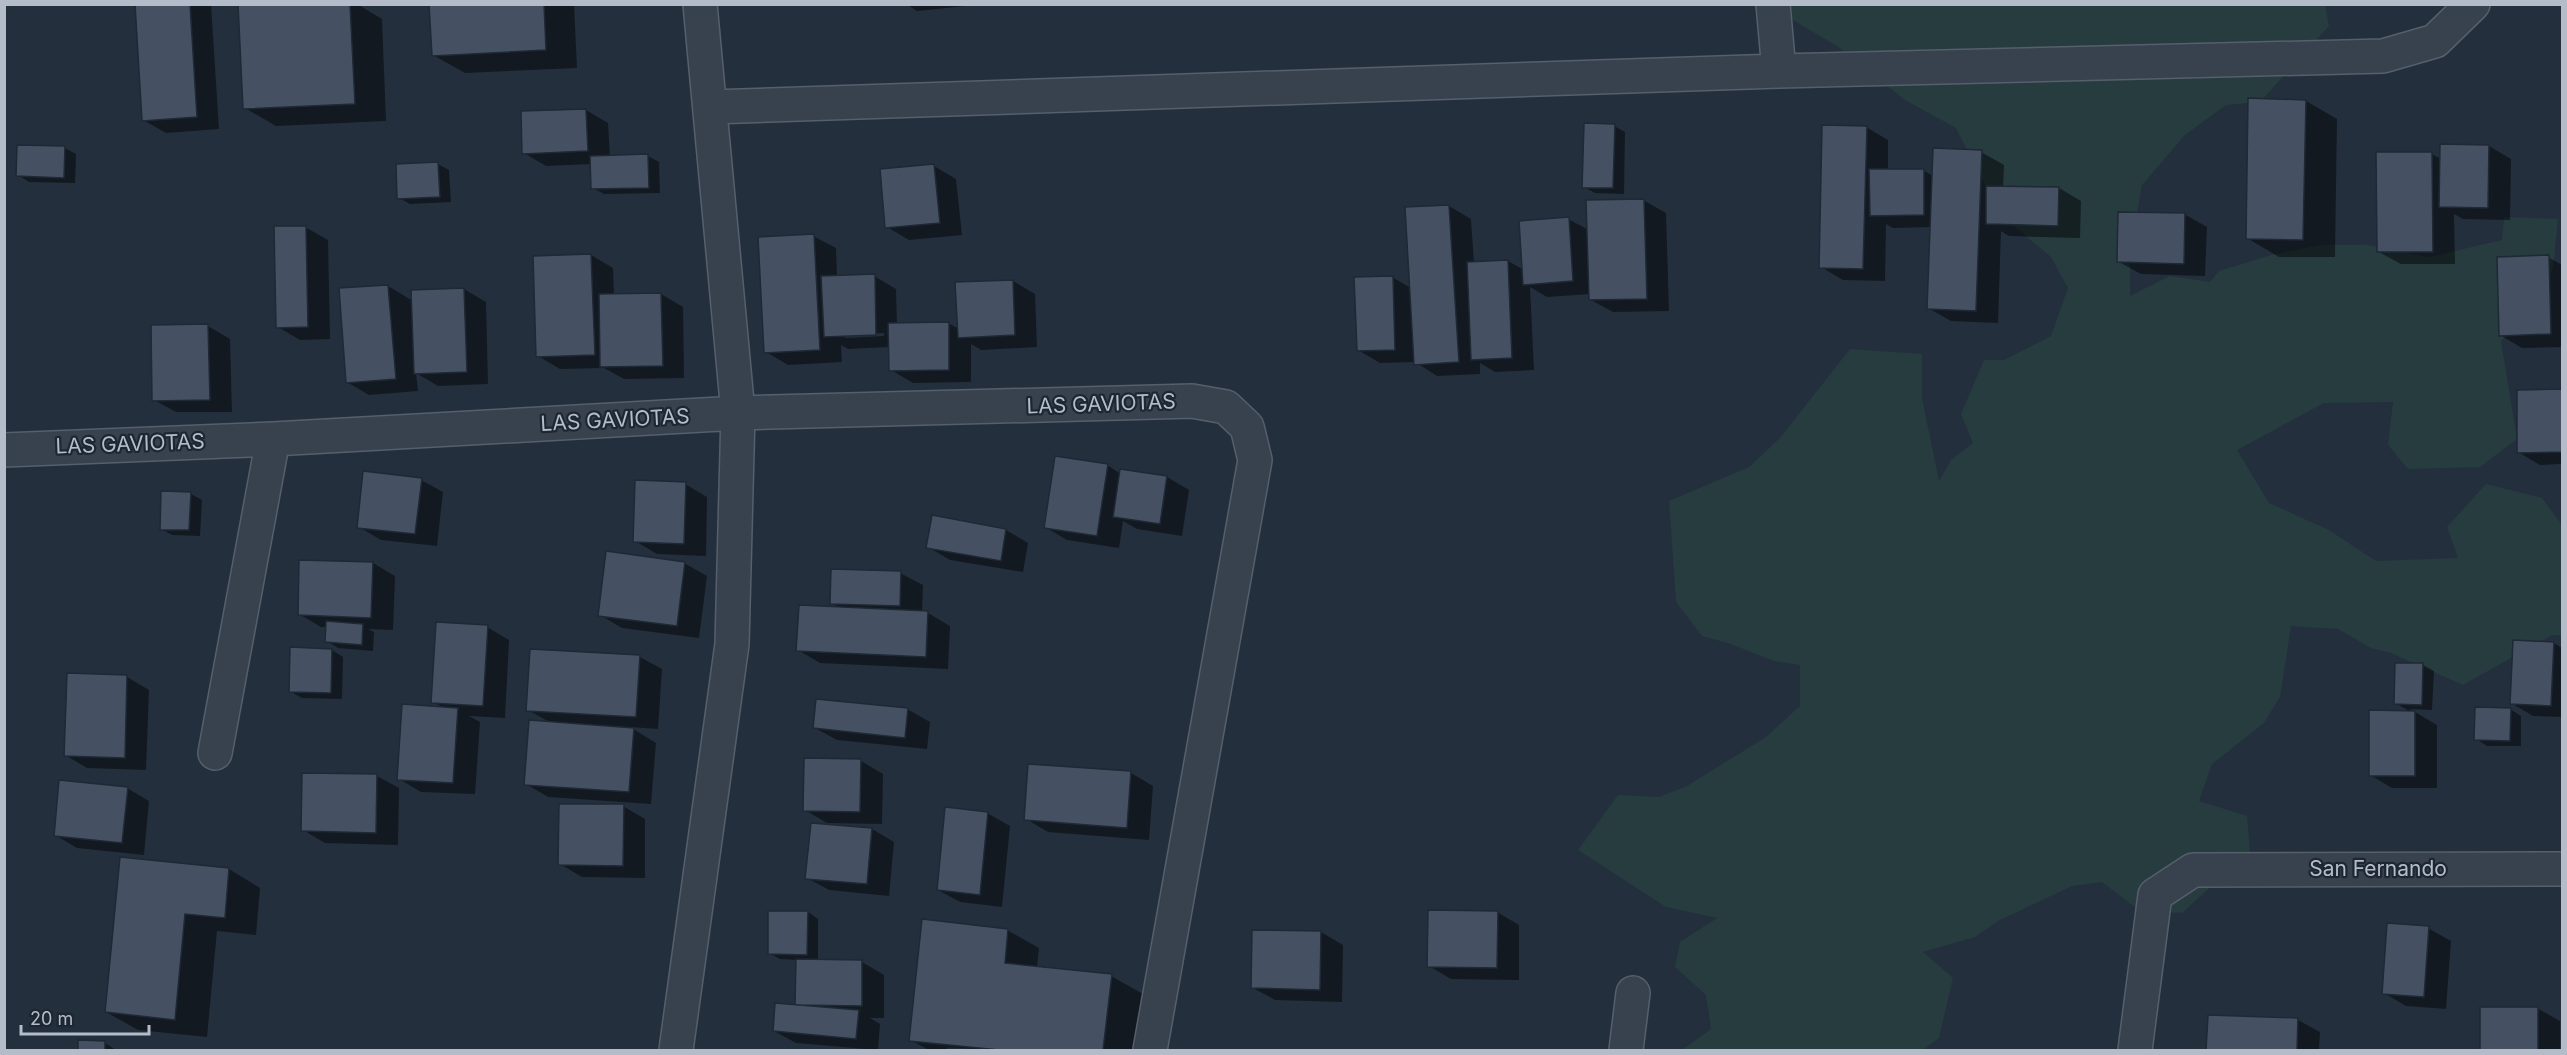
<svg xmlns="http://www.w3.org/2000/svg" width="2567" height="1055" font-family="Inter,sans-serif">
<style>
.green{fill:#263c3f}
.shadow{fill:#0007;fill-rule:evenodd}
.building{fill:#455162;stroke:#1f2835;stroke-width:1.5}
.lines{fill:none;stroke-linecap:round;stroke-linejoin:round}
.minor-casing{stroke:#565f6c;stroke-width:36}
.minor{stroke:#38414e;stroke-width:33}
.labels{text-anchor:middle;stroke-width:4.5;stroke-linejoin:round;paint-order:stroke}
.street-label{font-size:21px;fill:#b4bcc9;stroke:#1d2633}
</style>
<rect width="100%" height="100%" fill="#242f3e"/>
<path class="green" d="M1768,5h557l4,21 -69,76 -34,3 -41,30 -43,50 -12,68v43l40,-20 40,6 9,-11 52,-16 48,-10h48l62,12 73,-17 2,-23 54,2 -5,50 -28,49 -24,23 16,98 -37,28 -72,2 -20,-24 5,-43 -69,1 -87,47 32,53 60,27 47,31 82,-3 -11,-31 39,-43 56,14 20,27v110h-10l-89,50 -72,-32 -20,-5 -33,-19 -47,-3 -11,71 -16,26 -52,41 -13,37 48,15 3,35 -68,62 -42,-2 -38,-29 -30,4 -74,35 -23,16 -52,15 30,26 -14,60 -16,12h-241l29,-21 -5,-34 -31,-28 5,-25 37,-24 -51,-11 -88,-57 40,-55 41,2 28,-11 79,-49 34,-31v-41l-26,-4 -46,-18 -26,-7 -26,-34 -7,-101 80,-34 31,-29 70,-89 72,5v44l17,83 12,-21 22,-17 -12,-29 23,-54h20l47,-24 17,-48 -17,-31 -40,-33 -30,-46 -25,-50 -51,-28 -65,-52z"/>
<path class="shadow" d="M136,4h75l8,125 -53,4 -23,-13z
M252,4h105l25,15 4,102 -110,5 -31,-18z
M431,4h143l3,64 -112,5 -32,-18z
M906,4h79l-68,7z
M2306,101l31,18 -2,138h-56l-32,-19z
M586,110l22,13 2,34 38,-1 11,6 1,31 -56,1 -11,-6 -1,-24 -46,2 -22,-13z
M1614,126l11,6 -1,62 -29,-1 -11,-6z
M1866,127l22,13v30h35l10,6 48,-24 23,13 -1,22 56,1 22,13 -1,37 -71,-2 -8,-5 -3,92 -47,-2 -23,-13 3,-81 -38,1 -7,-4 -1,57 -42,-1 -22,-13z
M2489,146l22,13 -1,61 -47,-1 -9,-5 1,50h-54l-22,-12 53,-98 9,5z
M65,148l11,6 -1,29 -46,-1 -11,-7z
M438,164l11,6 2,32 -41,2 -11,-6z
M934,166l22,13 6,56 -53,5 -22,-13z
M1643,200l23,13 3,98 -56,1 -22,-12v-6l-44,3 -17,-10 4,83 -39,2 -15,-9v11l-43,2 -22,-14 -35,1 -22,-13 34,-73 19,11 38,-82 22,13 3,44 34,-2 16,9 44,-51 21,11z
M2184,214l23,13 -2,49 -64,-2 -22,-12z
M305,227l23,13 2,99 -30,1 -22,-13z
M813,236l23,12 1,29 37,-1 22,13 1,35 51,-1 11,6 54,-48 22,13 2,53 -56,3 -10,-6v38l-58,1 -22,-13 -1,-23 -42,2 -7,-4 1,17 -54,3 -22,-13zM884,333v3l-39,2v-3z
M591,255l22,13 1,27 47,-1 22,13 1,71 -60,1 -20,-11 -44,1 -22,-13 -3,-99z
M2548,257l14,8v82l-40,1 -22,-13z
M388,286l25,15 51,-12 22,13 2,82 -50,2 -22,-13 2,18 -49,4 -22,-13z
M208,326l22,13 2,73h-56l-22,-12 -2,-73z
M2518,391h44v73l-22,1 -22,-13z
M1107,465l14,9 46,3 22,13 -7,46 -45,-7 -14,-8 -4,27 -52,-8 -22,-13z
M421,480l22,12 -6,54 -56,-6 -22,-13z
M685,484l22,13 -1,59 -49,-2 -22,-13z
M191,494l11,6 -2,36 -28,-1 -11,-6z
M933,517l73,13 22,13 -5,29 -73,-12 -22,-13z
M373,563l22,13 -2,54 -25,-1 6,3 -1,19 -35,-3 -11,-7v-14h-6l-22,-13z
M684,563l23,13 -8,62 -77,-10 -22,-13z
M900,573l23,12 -1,27 6,1 22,13 -2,43 -128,-6 -22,-13 43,-41 -9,-6z
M487,627l22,13 -4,78 -36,-2 11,6 -5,72 -54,-2 -22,-13 45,-71 -11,-6z
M2515,641l39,2 8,5v69l-29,-1 -22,-13z
M332,650l11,7 -1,42 -40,-1 -11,-6z
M640,657l22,12 -4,60 -28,-2 26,16 -5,61 -103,-7 -22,-13 25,-61 -23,-13z
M2423,665l11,6 -2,39 -22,-1 27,16v63h-45l-22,-13 41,-63 -16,-9z
M127,677l22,13 -3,80 -59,-2 -22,-13z
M907,709l23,13 -3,27 -90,-9 -22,-12z
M2510,709l11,7v30h-34l-11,-7z
M861,761l22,13 -1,50 -55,-1 -22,-13z
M1030,765l101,8 22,13 -4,54 -101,-8 -22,-13z
M377,776l22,12 -1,57 -73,-2 -22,-13z
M127,788l22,13 -5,54 -67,-7 -22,-13z
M623,806l22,13v59l-63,-1 -22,-13z
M987,813l23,13 -8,81 -42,-5 -22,-12z
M872,829l22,13 -5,54 -60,-6 -22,-12z
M121,859l108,10 31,19 -4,47 -39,-4 -10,106 -69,-7 -32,-18z
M808,912l10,7v42l44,1 22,13v43h-14l10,6 -2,26 -82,-7 -22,-12 23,-25 1,-46 -18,-1 -11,-6z
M1497,912l22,13v55l-68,-1 -22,-13z
M2428,928l23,13 -5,68 -40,-3 -22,-13z
M1007,930l32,18 -2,20 74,8 32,18 -6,56h-208l-19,-10z
M1321,932l22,13 -1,57 -67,-2 -22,-12z
M2481,1008h56l23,13v29h-79z
M2209,1016l89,4 22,12 -1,18h-111z
M80,1042l25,1 11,7h-37z"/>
<path class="building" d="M135,4h55l7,113 -55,4z
M238,4h112l5,100 -112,5z
M429,4h115l2,46 -114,6z
M2248,98l58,2 -3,140 -57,-1z
M586,109l2,42 -66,3 -1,-43z
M1584,123l31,1 -2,64h-31z
M1822,125l45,1 -4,143 -44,-1z
M2440,144l49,1 -1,63 -49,-1z
M17,145l48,1 -1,32 -48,-2z
M1933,148l49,2 -6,161 -49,-2z
M2376,152h56l1,100h-56z
M648,154l1,34 -58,1 -1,-33z
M438,162l2,35 -43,2 -1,-35z
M934,164l6,59 -55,5 -5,-59z
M1869,169h55v46l-54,1z
M1986,186l73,1 -1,39 -72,-2z
M1644,199l3,100 -58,1 -3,-100z
M1449,205l10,157 -45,3 -9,-158z
M2118,212l67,1 -1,51 -67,-2z
M1569,217l4,64 -50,4 -4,-64z
M274,226h32l2,101 -32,1z
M814,234l6,116 -56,3 -6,-116z
M591,254l4,101 -59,2 -3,-101z
M2549,255l2,79 -52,2 -2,-79z
M1508,260l4,98 -41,2 -4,-98z
M875,274l1,61 -52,2 -3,-61z
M1393,276l2,74 -38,1 -3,-74z
M1013,280l2,55 -57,3 -3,-56z
M388,285l8,94 -50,4 -7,-95z
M464,288l3,84 -53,2 -3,-84z
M661,293l2,73 -63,1 -1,-73z
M949,322v48l-60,1 -1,-48z
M208,324l2,76 -58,1 -1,-76z
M2562,389v63l-45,1v-63z
M1055,456l53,8 -11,72 -53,-8z
M1120,469l47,7 -7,48 -47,-7z
M363,471l59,7 -7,56 -58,-6z
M635,480l51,2 -2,62 -51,-2z
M161,491l30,1 -2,38h-29z
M932,515l74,14 -5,32 -75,-13z
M606,551l79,11 -8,64 -79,-10z
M299,560l74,2 -2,56 -73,-3z
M831,569l70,2 -1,35 -70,-2z
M799,605l129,6 -2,46 -130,-6z
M326,621l37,3 -1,21 -37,-3z
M436,622l52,3 -5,81 -52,-3z
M2513,640l41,2 -3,64 -41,-2z
M290,647l42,2 -1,44 -42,-1z
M530,649l110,6 -4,62 -110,-6z
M2395,663h28l-1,42 -28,-1z
M67,673l60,2 -2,83 -61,-2z
M816,699l92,9 -3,30 -92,-10z
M402,704l56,4 -5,75 -56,-3z
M2475,707l36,1 -1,33 -36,-1z
M2369,710l46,1v65h-46z
M529,720l105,8 -5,64 -105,-7z
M804,758l57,1 -1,53 -57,-1z
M1028,764l103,7 -4,57 -103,-8z
M302,773l75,1 -1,59 -75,-2z
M59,780l69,7 -6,56 -68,-7z
M559,804h65l-1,62 -65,-1z
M945,807l43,5 -8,83 -43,-5z
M811,823l61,5 -5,56 -62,-5z
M120,857l109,11 -4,50 -40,-4 -10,106 -70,-8z
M1428,910l70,1 -1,57 -70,-1z
M768,911h40l-1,44 -39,-1z
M922,919l86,10 -3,34 107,11 -9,76h-104l-90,-9z
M2387,923l42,3 -5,71 -42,-3z
M1252,930l69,1 -1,59 -69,-2z
M796,959l66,1v46l-67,-1z
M775,1003l84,7 -3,29 -83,-8z
M2480,1007h58v43h-58z
M2208,1015l90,3 -1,32h-91z
M78,1040l27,1v9h-27z
M948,1048l36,2h-37z"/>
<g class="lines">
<defs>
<path id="minor" d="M1773,4l6,67
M711,107l1068,-36 604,-15 52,-15 38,-37
M4,450l269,-11 465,-26 454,-12 34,6 21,20 8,33 -105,590
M215,753l58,-314
M676,1050l56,-406 6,-231 -38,-409
M1626,1050l7,-57
M2135,1050l20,-155 38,-25 369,-1"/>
</defs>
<use href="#minor" class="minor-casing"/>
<use href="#minor" class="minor"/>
</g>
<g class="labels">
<g class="street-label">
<text transform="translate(1101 404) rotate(-2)" y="7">LAS GAVIOTAS</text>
<text transform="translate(615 420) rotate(-3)" y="7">LAS GAVIOTAS</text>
<text transform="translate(130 444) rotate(-2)" y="7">LAS GAVIOTAS</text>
<text x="2378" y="876">San Fernando</text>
</g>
</g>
<rect width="2567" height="1055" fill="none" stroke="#b4bcc9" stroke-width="12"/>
<path d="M21 1025v9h128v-9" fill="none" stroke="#b4bcc9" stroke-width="3"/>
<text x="30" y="1025" font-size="18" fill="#b4bcc9" stroke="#1d2633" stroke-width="4.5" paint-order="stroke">20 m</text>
</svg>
